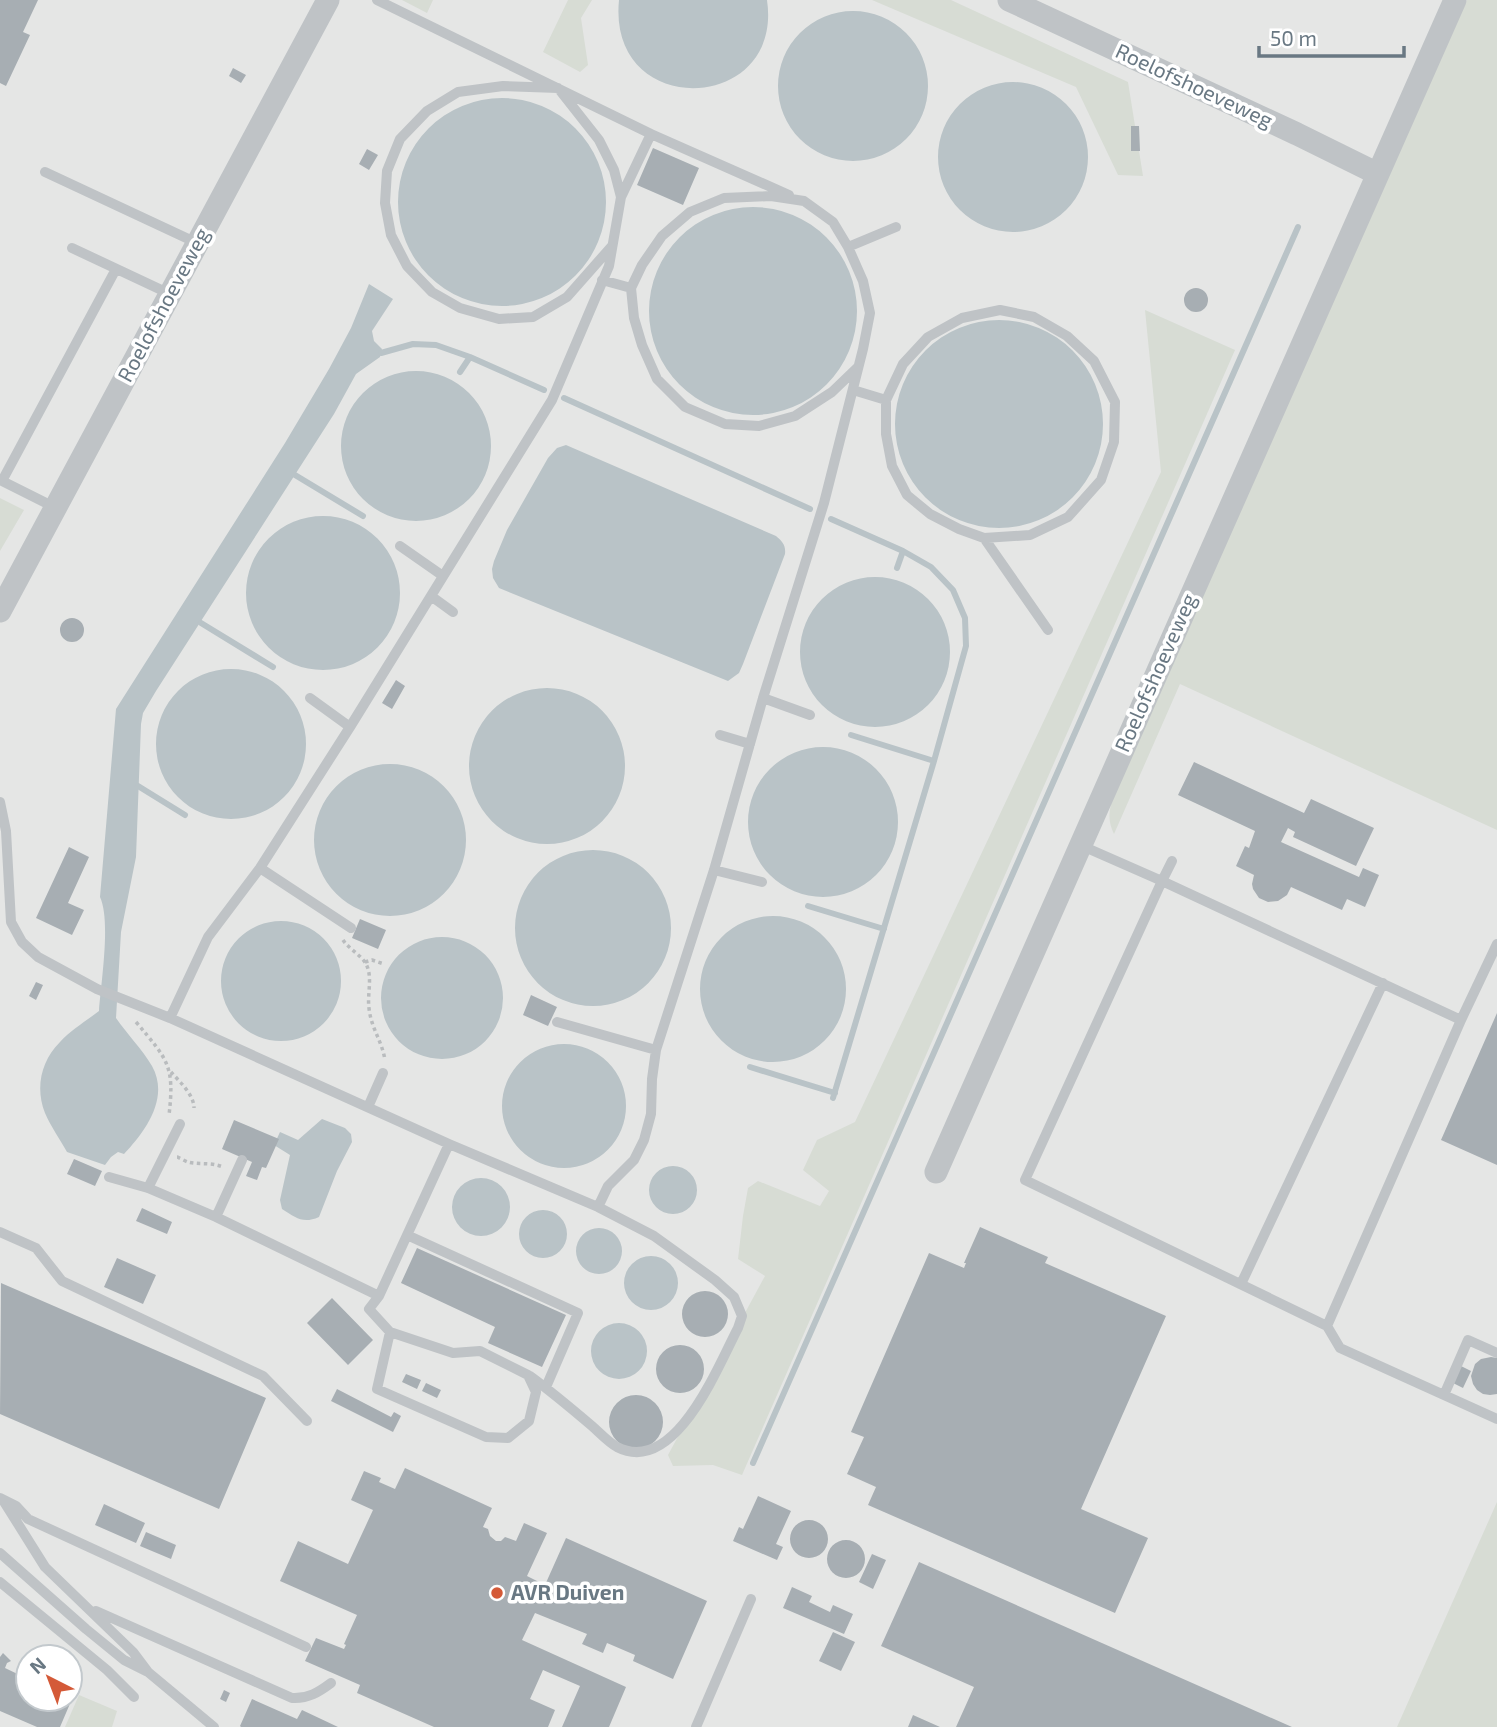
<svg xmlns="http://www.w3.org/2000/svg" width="1497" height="1727" font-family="'Exo 2',sans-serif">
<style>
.built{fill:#e5e6e5;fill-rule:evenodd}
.green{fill:#d7dcd4}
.water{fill:#b9c3c7}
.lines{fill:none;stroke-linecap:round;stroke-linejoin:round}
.stream{stroke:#b9c3c7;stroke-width:6}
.building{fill:#a7aeb3}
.path{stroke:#b9bcbe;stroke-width:3.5;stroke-dasharray:3.5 3.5;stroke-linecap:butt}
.lane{stroke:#bfc3c6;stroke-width:10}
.street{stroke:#bfc3c6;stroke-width:23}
.poi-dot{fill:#d45a38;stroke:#fff;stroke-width:2.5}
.labels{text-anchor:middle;stroke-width:7;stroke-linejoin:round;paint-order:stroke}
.street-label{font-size:21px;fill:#697883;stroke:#fff}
.poi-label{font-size:21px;font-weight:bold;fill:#697883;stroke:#fff;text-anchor:start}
</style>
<rect width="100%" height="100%" fill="#f7f7f5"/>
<path class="built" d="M0,0h1497v1727h-1497zM28,1657h42v42h-42z"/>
<path class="green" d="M402,0h31l-6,13z
M568,0h24l-11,18 7,47 -8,7 -37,-20z
M872,0h79l177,82 15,94 -25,-1 -42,-88z
M1467,0h30v830l-317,-146 -66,150c-7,-14 -5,-25 0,-40l343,-775z
M1145,310l90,40 -493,1125 -29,-10 -40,1 -5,-11 97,-179 -27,-17 5,-43 5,-28 10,-7 62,25 9,-15 -26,-21 14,-30 38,-18 306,-650z
M0,498l24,12 -24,41z
M1497,1502v225h-100z
M79,1695l38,16 -5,16h-47z"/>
<path class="water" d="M619,0h148c17,114 -160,121 -148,0z
M778 86a75 75 0 1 1 150 0a75 75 0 1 1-150 0Z
M938 157a75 75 0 1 1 150 0a75 75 0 1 1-150 0Z
M398 202a104 104 0 1 1 208 0a104 104 0 1 1-208 0Z
M649 311a104 104 0 1 1 208 0a104 104 0 1 1-208 0Z
M369,284l24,15 -21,32 2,10 8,8 -2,8 -24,17 -22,40 -178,277 -13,22 -2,11 -5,133 -15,75 -5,86c11,16 26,31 36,48 18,32 -7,66 -28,88l-6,-2 -7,5 -6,8 -38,-13c-7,-13 -16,-25 -22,-39 -10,-25 -4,-52 15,-71 11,-12 26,-21 39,-31 2,-29 12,-90 1,-114l16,-188 169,-266 44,-74 22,-41z
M895 424a104 104 0 1 1 208 0a104 104 0 1 1-208 0Z
M341 446a75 75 0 1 1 150 0a75 75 0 1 1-150 0Z
M566,445l210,91c6,5 10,9 9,18l-42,110 -4,9 -11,8 -229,-93 -6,-10 -1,-9 2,-8 13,-31 41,-72 9,-10z
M246 593a77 77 0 1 1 154 0a77 77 0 1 1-154 0Z
M800 652a75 75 0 1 1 150 0a75 75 0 1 1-150 0Z
M156 744a75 75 0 1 1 150 0a75 75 0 1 1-150 0Z
M469 766a78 78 0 1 1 156 0a78 78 0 1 1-156 0Z
M748 822a75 75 0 1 1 150 0a75 75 0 1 1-150 0Z
M314 840a76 76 0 1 1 152 0a76 76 0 1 1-152 0Z
M515 928a78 78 0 1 1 156 0a78 78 0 1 1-156 0Z
M700 989a73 73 0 1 1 146 0a73 73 0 1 1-146 0Z
M221 981a60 60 0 1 1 120 0a60 60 0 1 1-120 0Z
M381 998a61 61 0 1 1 122 0a61 61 0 1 1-122 0Z
M502 1106a62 62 0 1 1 124 0a62 62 0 1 1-124 0Z
M322,1119l23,9 6,6 1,8 -15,29 -18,46c-16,7 -23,1 -37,-8l-2,-9 10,-45 -16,-10 6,-13 18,8z
M649 1190a24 24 0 1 1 48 0a24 24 0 1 1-48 0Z
M452 1207a29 29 0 1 1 58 0a29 29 0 1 1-58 0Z
M519 1234a24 24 0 1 1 48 0a24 24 0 1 1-48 0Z
M576 1251a23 23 0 1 1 46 0a23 23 0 1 1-46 0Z
M624 1283a27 27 0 1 1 54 0a27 27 0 1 1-54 0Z
M591 1351a28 28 0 1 1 56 0a28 28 0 1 1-56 0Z"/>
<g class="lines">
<path class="stream" d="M381,353l32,-9 23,1 34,12
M460,372l10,-15 74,33
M564,398l246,111
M295,475l68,41
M831,519l72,32
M201,623l72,44
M851,735l83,26
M138,786l47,29
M808,906l76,23
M750,1067l85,26
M833,1098l101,-337 32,-115 -1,-28 -12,-28 -22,-23 -28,-16 -6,17
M753,1463l545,-1236"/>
</g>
<path class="building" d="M0,0h38l-15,32 7,3 -24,51 -6,-3z
M233,68l13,7 -5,8 -12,-7z
M1131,126h8l1,25h-9z
M653,148l46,20 -16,37 -46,-20z
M367,149l11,6 -9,15 -10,-6z
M1184 300a12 12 0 1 1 24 0a12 12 0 1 1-24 0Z
M60 630a12 12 0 1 1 24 0a12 12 0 1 1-24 0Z
M396,680l9,6 -13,23 -10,-6z
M1194,762l110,51 7,-14 63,29 -18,38 -63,-29 2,-5 -7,-4 -7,14 78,35 4,-9 16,7 -14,32 -18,-8 -5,11 -51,-23 -4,8 -9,6 -10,1 -9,-4 -6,-9 -1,-5 2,-9 -18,-9 9,-20 4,2 6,-17 -77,-36z
M69,847l20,10 -21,46 16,7 -12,25 -36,-17z
M360,919l26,11 -8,19 -26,-11z
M36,982l7,3 -7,15 -7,-4z
M531,995l26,12 -9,19 -25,-11z
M1497,1013v152l-56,-25z
M234,1120l45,19 -13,29 -4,-1 -5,13 -11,-4 6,-14 -30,-13z
M74,1159l28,12 -7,15 -28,-12z
M142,1208l30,14 -5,12 -31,-13z
M980,1227l68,30 -3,6 121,53 -85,193 67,29 -33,75 -247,-108 8,-18 -29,-13 17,-37 -13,-5 78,-179 35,15 2,-5h-2z
M417,1248l149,67 -24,52 -54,-24 7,-16 -94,-44z
M117,1258l39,17 -13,29 -39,-17z
M1,1283l265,115 -47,111 -219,-95z
M682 1314a23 23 0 1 1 46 0a23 23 0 1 1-46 0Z
M332,1298l41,42 -25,25 -41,-42z
M656 1369a24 24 0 1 1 48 0a24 24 0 1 1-48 0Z
M1491,1357l6,1v36l-7,1 -7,-1 -6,-4 -4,-6 -2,-8 4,-12 6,-5z
M1459,1365l12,6 -8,17 -12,-6z
M406,1374l15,6 -4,9 -15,-7z
M426,1383l15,7 -4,8 -15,-7z
M337,1389l54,28 3,-5 7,4 -8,16 -62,-31z
M609 1422a27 27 0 1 1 54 0a27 27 0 1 1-54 0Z
M405,1468l87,40 -9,19 5,2 2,7 6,5h5l4,-4 11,4 8,-18 23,10 -20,43 18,9 21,-47 141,63 -34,78 -40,-18 2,-6 -28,-12 -4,10 -21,-9 5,-10 -52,-21 -13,27 104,47 -17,40h-47l18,-41 -37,-16 -13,29 25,11 -7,17h-114l-77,-34 3,-8 -55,-24 11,-23 28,11 2,-4 -2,-1 13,-29 -77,-34 18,-40 50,23 25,-54 -22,-10 13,-29 17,7 -2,4 16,7z
M758,1496l33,15 -15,33 7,3 -6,13 -44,-19 6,-14 4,2z
M104,1504l41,19 -9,20 -41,-18z
M790 1539a19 19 0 1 1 38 0a19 19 0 1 1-38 0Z
M146,1532l30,13 -5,14 -31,-13z
M827 1559a19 19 0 1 1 38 0a19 19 0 1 1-38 0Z
M872,1554l14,6 -13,29 -14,-7z
M919,1562l373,165h-336l18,-40 -93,-41z
M792,1587l20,9 -3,6 21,10 3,-7 20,9 -9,20 -61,-26z
M833,1632l22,10 -14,29 -22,-10z
M3,1653l8,8 -4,2 -2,5 23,11v20h44l-12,28h-23l-37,-16v-54z
M224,1690l6,3 -4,9 -6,-3z
M252,1699l45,20 5,-9 36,17h-97l-1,-1z
M913,1715l27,12h-32z"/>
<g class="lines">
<path class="path" d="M343,940c6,9 18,15 23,24 7,13 1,30 3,44 2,20 13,33 16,52
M365,962l7,-2 12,4
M136,1022c31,37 39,43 33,93
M171,1072c9,10 23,23 23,36
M177,1157c1,0 10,5 11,5 12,3 23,0 35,5"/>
<path class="lane" d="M377,0l274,134 -30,63
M651,134l138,61
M45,172l152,71
M848,247l48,-20
M72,248l98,46
M631,288l3,30 8,27 15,34 28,28 40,17 34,2 36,-10 37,-24 26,-25
M853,390l33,10 17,-36 25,-27 34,-19 38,-8 34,7 33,19 27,25 21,41 -1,40 -13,38 -33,37 -38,18 -46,3 -25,-9 -29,-15 -23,-19 -15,-29 -6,-32v-34
M0,480l56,28
M2,481l114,-212
M984,538l64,92
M400,546l43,30
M431,596l22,16
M763,698l47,17
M350,727l202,-327 57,-134 12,-69 -7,-27 -15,-30 -41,-52 -55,-2 -45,6 -31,19 -27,28 -13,32 -2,32 6,32 16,31 25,26 28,16 39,11 34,-2 34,-20 45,-51
M720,735l30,9
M0,802l6,29 5,91 11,20 16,15 59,32 73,29 38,-81 52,-69 90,-141 -40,-29
M1080,845l82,36 -137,299 302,146 134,-306 36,-76
M1172,861l-10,20 299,139
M260,868l91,60
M714,870l48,12
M170,1018l279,126 149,63 10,-21 26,-26 10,-20 7,-26 1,-35 4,-29 58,-180 49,-172 61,-195 39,-154 7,-36 -7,-32 -15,-34 -15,-25 -29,-21 -33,-5 -47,2 -34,14 -28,24 -20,29 -11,23 -29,-8
M557,1022l99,28
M368,1107l15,-34
M109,1177l39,11 68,29 163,79
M148,1188l32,-64
M216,1217l26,-57
M0,1232l36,16 26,33 201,95 44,45
M407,1235l171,78 -32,74
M1241,1284l142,-301
M1327,1326l13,22 157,71
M390,1332l63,21 27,-2 48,24 8,17 -7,29 -21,17 -22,-1 -109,-48 13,-57 -21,-23 10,-13 70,-152
M530,1376c22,16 42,33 62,50 8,7 16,16 25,21 58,30 101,-81 121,-119l4,-12 -8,-19 -19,-17 -61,-44 -56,-29
M1444,1395l24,-55 29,13
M0,1498l16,8 12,13 278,128
M3,1500l42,67 88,85 15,20 66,55
M0,1553l86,76 38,31 22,11
M0,1582l107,88 27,27
M96,1611l196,87c16,1 27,-6 39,-15
M696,1727l55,-128"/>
<path class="street" d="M1009,0l288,134 81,40
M0,611l328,-611
M936,1172l519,-1172"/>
</g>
<circle class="poi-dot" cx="497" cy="1593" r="7"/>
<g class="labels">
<g class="street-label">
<text transform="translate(1194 86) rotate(25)" y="7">Roelofshoeveweg</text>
<text transform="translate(164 305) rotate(-62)" y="7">Roelofshoeveweg</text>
<text transform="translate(1156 673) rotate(-66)" y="7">Roelofshoeveweg</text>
</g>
<g class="poi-label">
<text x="511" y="1600">AVR Duiven</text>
</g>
</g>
<g transform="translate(49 1678) rotate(318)"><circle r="33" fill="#ffffff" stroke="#c3c9cd" stroke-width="2"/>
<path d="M0-5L12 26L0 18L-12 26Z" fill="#d45a38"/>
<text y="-10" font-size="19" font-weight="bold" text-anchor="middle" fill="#697883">N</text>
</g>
<path d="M1259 46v10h145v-10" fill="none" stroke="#697883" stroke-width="3.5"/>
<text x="1270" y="46" font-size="21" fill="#697883" stroke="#ffffff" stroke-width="5" paint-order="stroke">50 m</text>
</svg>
